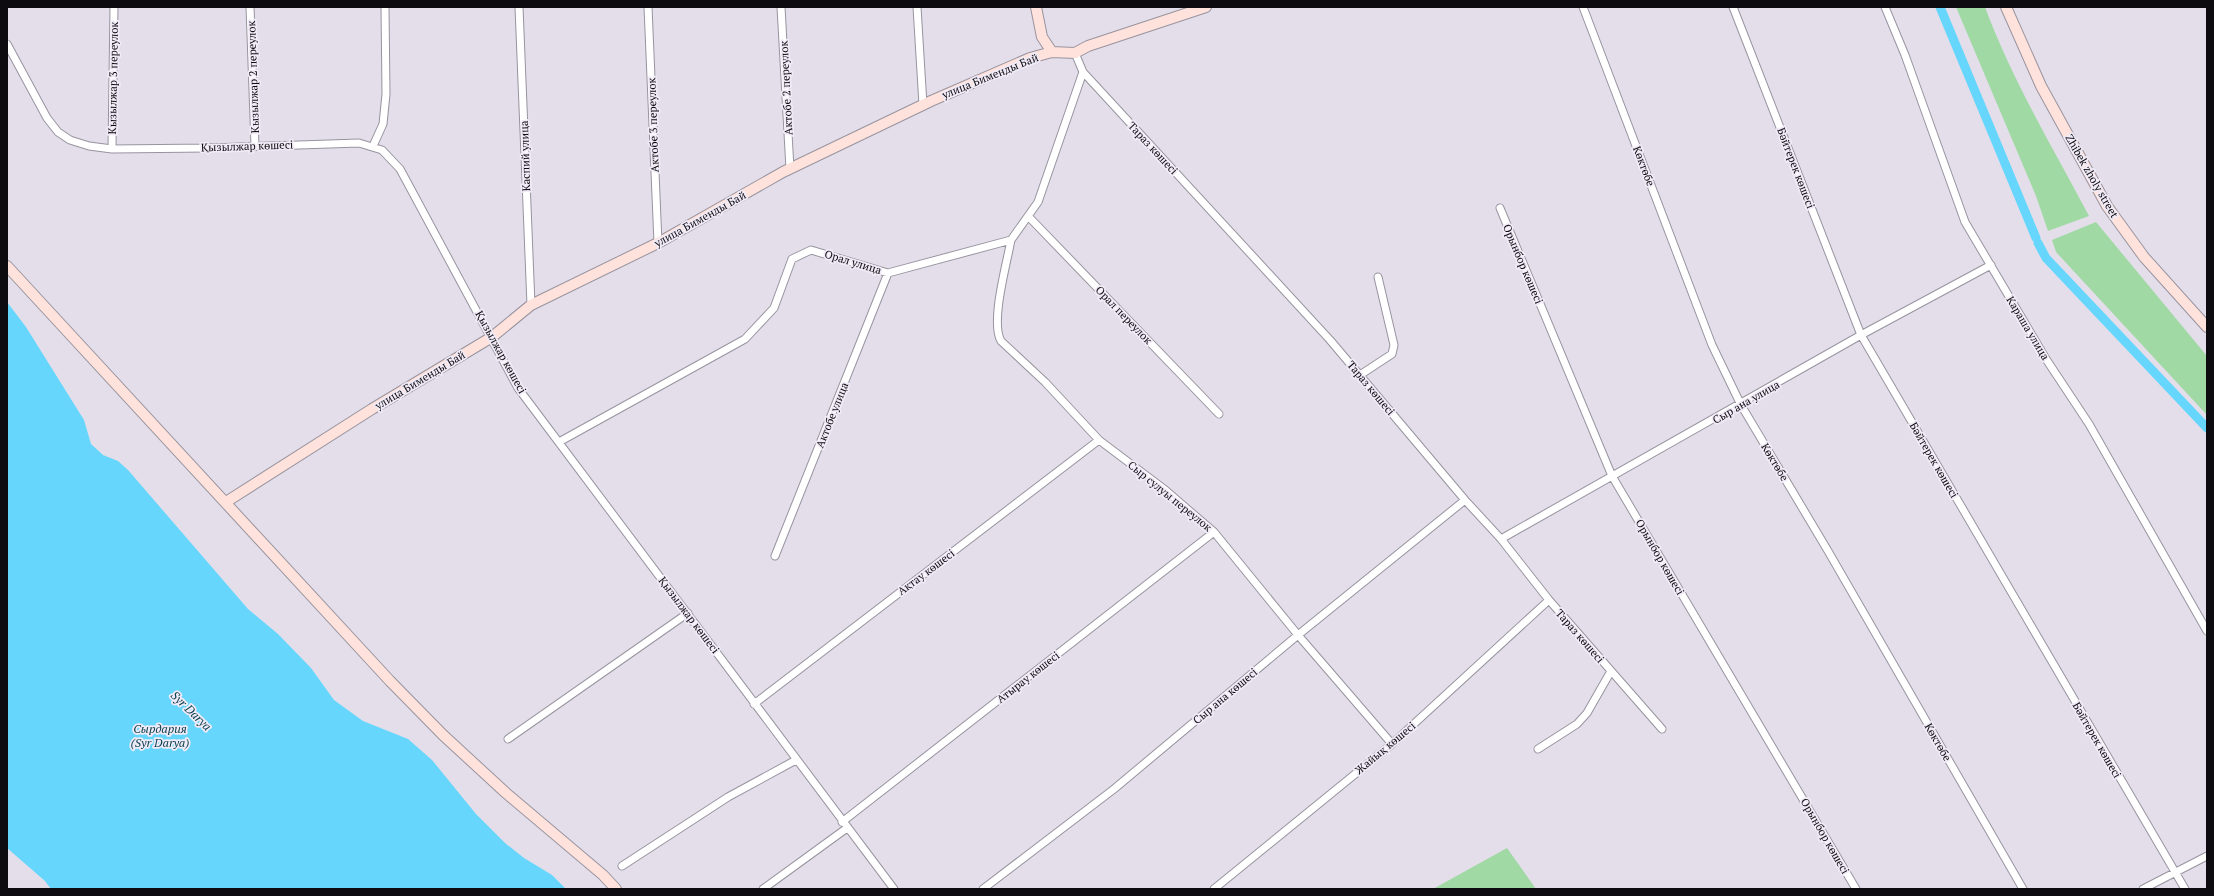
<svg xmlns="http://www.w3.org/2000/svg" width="2214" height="896" font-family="'PT Serif',serif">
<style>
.green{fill:#a1d9a4}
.water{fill:#67d6fc}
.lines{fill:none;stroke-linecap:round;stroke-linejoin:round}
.canal{stroke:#67d6fc;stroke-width:9}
.street-casing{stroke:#98949f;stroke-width:9}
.secondary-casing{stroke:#98949f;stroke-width:12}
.street{stroke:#fff;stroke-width:7}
.secondary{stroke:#fee2db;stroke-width:10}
.labels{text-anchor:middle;stroke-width:3.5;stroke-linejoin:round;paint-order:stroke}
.street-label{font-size:11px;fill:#0d0b0f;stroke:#f0ebf7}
.water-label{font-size:12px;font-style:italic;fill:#0d4050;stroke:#f0ebf7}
</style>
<rect width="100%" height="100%" fill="#e3deea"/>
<path class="green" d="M1956,7h29c27,73 68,141 104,209l-41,15 -12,-35z
M2096,222l111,134v59l-151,-163 -4,-12z
M1507,848l29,41h-103z"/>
<path class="water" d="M7,302l19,25 58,93 7,24 12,11 15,6 10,9 120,139 30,25 33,34 23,32 29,21 45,18 24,21 44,54 29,29 19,15 28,17 14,14h-515l-6,-8 -38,-33z"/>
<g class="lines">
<path class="canal" d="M1940,7l96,231
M2038,243l8,15 161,170"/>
<defs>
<path id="street" d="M250,7l5,139
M519,7l12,298
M648,7l10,236
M781,7l9,162
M917,7l6,98
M1583,7l129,338 29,60 87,146 195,338
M1733,7l128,328 324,554
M1885,7l20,48 60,167 81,137 43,65 118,207
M7,44l40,74 11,14 12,8 19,6 23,3 96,-1 151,-5 23,7 18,19 118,219 376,501
M1075,53l8,19 247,268 135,160 36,39 48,61 113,129
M373,146l10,-22 3,-30 -1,-87
M112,149l2,-142
M1500,208l112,268 244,413
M1028,216l191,198
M1011,240c-4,23 -21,82 -10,101l44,41 54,58 65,49 50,43 84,103 94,109
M1360,375l32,-21 2,-9 -16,-68
M559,442l186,-103 29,-31 18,-49 19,-9 77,23 123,-33 27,-38 45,-130
M1501,539l360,-204 130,-70
M775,556l113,-283
M754,704l345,-264
M508,739l180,-126
M1538,749l39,-25 10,-11 24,-42
M842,822l372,-290
M622,866l106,-69 68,-37
M763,889l84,-61
M983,889l131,-100 184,-154 167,-135
M1214,889l178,-145 157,-144
M2143,889l64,-33"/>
<path id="secondary" d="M1036,7l6,30 10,15
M2006,7l35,79 66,120 37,51 63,70
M7,266l383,415 53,54 63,58 97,82 13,14
M226,502l146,-93 120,-72 39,-32 127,-62 125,-71 148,-71 99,-43 22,-6 23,1 13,-7 118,-39"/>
</defs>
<use href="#street" class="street-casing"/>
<use href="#secondary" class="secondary-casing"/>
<use href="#street" class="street"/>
<use href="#secondary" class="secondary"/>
</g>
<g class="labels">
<g class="street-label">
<text transform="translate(990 76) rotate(-22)" y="4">улица Бименды Бай</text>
<text transform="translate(253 77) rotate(-92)" y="4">Кызылжар 2 переулок</text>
<text transform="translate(113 78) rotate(-89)" y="4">Кызылжар 3 переулок</text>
<text transform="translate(786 88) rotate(-93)" y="4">Актобе 2 переулок</text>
<text transform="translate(653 125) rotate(-92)" y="4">Актобе 3 переулок</text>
<text transform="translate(247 146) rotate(-2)" y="4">Қызылжар көшесі</text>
<text transform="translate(1153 148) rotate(47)" y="4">Тараз көшесі</text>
<text transform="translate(525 156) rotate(-92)" y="4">Каспий улица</text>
<text transform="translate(1644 166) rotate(69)" y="4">Көктөбе</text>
<text transform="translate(1796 168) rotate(69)" y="4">Бәйтерек көшесі</text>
<text transform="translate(2092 176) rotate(60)" y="4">Zhibek zholy street</text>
<text transform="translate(700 219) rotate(-29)" y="4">улица Бименды Бай</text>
<text transform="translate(853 262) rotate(17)" y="4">Орал улица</text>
<text transform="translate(1523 264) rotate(67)" y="4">Орынбор көшесі</text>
<text transform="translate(1124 315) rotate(46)" y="4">Орал переулок</text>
<text transform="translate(2028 328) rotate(59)" y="4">Караша улица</text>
<text transform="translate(501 352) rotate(61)" y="4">Қызылжар көшесі</text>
<text transform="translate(420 380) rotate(-31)" y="4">улица Бименды Бай</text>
<text transform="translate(1371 388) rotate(50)" y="4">Тараз көшесі</text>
<text transform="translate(1746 402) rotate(-30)" y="4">Сыр ана улица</text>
<text transform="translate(832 415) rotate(-68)" y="4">Актобе улица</text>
<text transform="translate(1934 460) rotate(60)" y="4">Бәйтерек көшесі</text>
<text transform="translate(1775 462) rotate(59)" y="4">Көктөбе</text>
<text transform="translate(1170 496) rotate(39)" y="4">Сыр сулуы переулок</text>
<text transform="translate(1660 557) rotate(60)" y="4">Орынбор көшесі</text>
<text transform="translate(926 572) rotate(-37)" y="4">Ақтау көшесі</text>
<text transform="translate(689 615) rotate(53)" y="4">Қызылжар көшесі</text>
<text transform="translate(1580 636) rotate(49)" y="4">Тараз көшесі</text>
<text transform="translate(1028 677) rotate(-38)" y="4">Атырау көшесі</text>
<text transform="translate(1225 696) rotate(-40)" y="4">Сыр ана көшесі</text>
<text transform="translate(2097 740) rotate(60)" y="4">Бәйтерек көшесі</text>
<text transform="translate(1938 742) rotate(60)" y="4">Көктөбе</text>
<text transform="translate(1385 748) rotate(-40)" y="4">Жайық көшесі</text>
<text transform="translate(1825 836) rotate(60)" y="4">Орынбор көшесі</text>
</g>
<g class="water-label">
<text transform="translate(191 711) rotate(44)" y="4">Syr Darya</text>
<text x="160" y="733">Сырдария<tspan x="160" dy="14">(Syr Darya)</tspan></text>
</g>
</g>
<rect width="2214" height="896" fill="none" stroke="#0d0b0f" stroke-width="16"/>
</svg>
